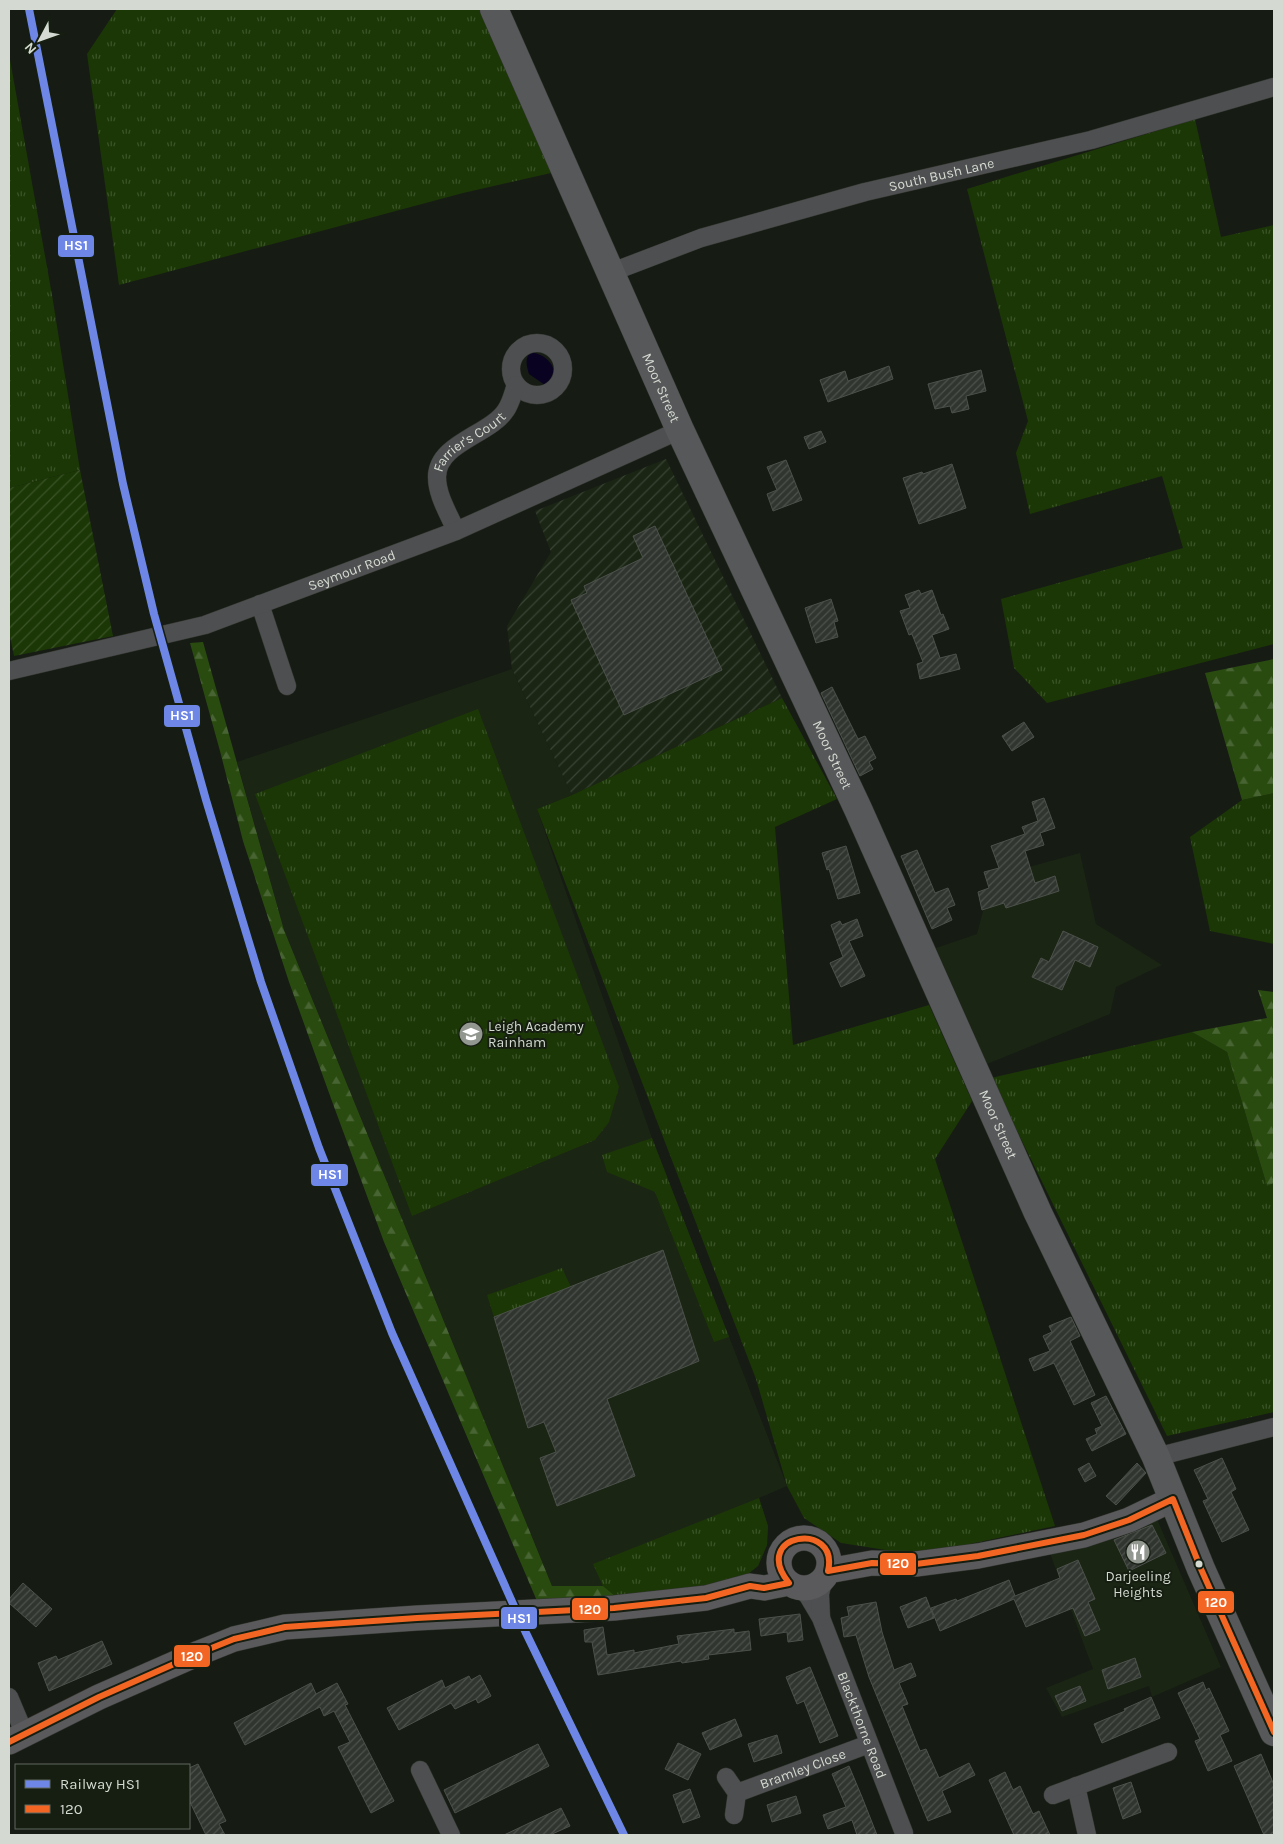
<svg xmlns="http://www.w3.org/2000/svg" width="1283" height="1844" viewBox="0 0 1283 1844" font-family="Karla,sans-serif">
  <defs>
    <pattern id="industrial-furrows" width="10" height="10" patternUnits="userSpaceOnUse" patternTransform="scale(1.25)"><rect width="10" height="10" fill="#1a2514"/><path d="M-1 1l2-2M0 10L10 0M9 11l2-2" fill="none" stroke="#3a4435"/></pattern>
    <pattern id="grass-tufts" width="24" height="20" patternUnits="userSpaceOnUse" patternTransform="scale(1.25)"><rect width="24" height="20" fill="#1b3705"/><path d="M3 7l-1-3M5 7V3M7 7l1-3M15 17l-1-3M17 17v-4M19 17l1-3" fill="none" stroke="#3b5328"/></pattern>
    <pattern id="forest-firs" width="22" height="20" patternUnits="userSpaceOnUse" patternTransform="scale(1.25)"><rect width="22" height="20" fill="#294b10"/><path d="M5 1l3.5 6h-7zM16 11l3.5 6h-7z" fill="#476432"/></pattern>
    <pattern id="garden-furrows" width="10" height="10" patternUnits="userSpaceOnUse" patternTransform="scale(1.25)"><rect width="10" height="10" fill="#1b3705"/><path d="M-1 1l2-2M0 10L10 0M9 11l2-2" fill="none" stroke="#3b5328"/></pattern>
    <pattern id="building-hatch" width="6" height="6" patternUnits="userSpaceOnUse" patternTransform="scale(1.25)"><rect width="6" height="6" fill="#31352f"/><path d="M-1 1l2-2M0 6l6-6M5 7l2-2" fill="none" stroke="#4e524c"/></pattern>
  </defs>
  <rect width="100%" height="100%" fill="#161b14"/>
  <!-- built -->
  <path fill="#1a2514" d="M512,669L572,795L537,809L652,1138L787,1486L759,1498L768,1526L767,1545L758,1566L621,1601L602,1586H552L284,930L237,762Z
    M1080,853L1096,924L1162,965L1116,987L1110,1014L987,1064L936,948L977,934L992,877Z
    M1157,1519L1221,1667L1152,1697L1149,1686L1062,1717L1046,1688L1093,1669L1048,1548Z"/>
  <!-- industrial -->
  <path fill="url(#industrial-furrows)" d="M666,459L782,698L572,795L512,669L507,626L551,552L535,511Z"/>
  <!-- grass -->
  <path fill="url(#grass-tufts)" d="M117,9H482L551,173L463,193L119,285L87,54Z
    M9,54L52,295L80,470L9,488Z
    M1195,119L1221,237L1274,225V644L1047,703L1014,668L1001,599L1183,548L1162,476L1030,514L1016,453L1028,421L967,189Z
    M782,698L837,799L775,827L793,1045L929,1005L972,1101L935,1159L1055,1526L918,1555L841,1543L804,1518L787,1486L756,1379L537,809L572,795Z
    M478,709L619,1087L609,1122L595,1140L412,1216L255,794Z
    M1274,793V944L1210,931L1190,837L1242,800Z
    M1192,1032L1227,1052L1267,1186L1274,1183V1412L1167,1436L991,1078Z
    M652,1138L729,1337L714,1342L655,1192L607,1172L602,1155Z
    M562,1268L571,1287L494,1317L487,1295Z
    M759,1498L768,1526L767,1545L758,1566L743,1578L691,1594L621,1601L603,1586L593,1564Z"/>
  <!-- forest -->
  <path fill="url(#forest-firs)" d="M203,642L284,930L552,1586H603L621,1601L540,1608L384,1242L333,1104L289,982L243,841L220,751L190,643Z
    M1274,659V793L1242,800L1205,673Z
    M1258,990L1274,992V1183L1267,1186L1227,1052L1192,1032L1267,1018Z"/>
  <!-- garden -->
  <path fill="url(#garden-furrows)" d="M80,470L113,636L14,656L9,632V488Z"/>
  <!-- water -->
  <path fill="#090221" d="M531,352C546,355 557,365 554,381L545,385L529,374C527,367 524,358 531,352Z"/>
  <!-- building -->
  <path fill="url(#building-hatch)" stroke="#4c514b" d="M889,366L893,379L828,402L820,380L845,371L848,381Z
    M981,370L986,391L966,396L969,409L952,413L950,406L935,409L928,384Z
    M821,431L826,442L809,449L804,437Z
    M786,460L802,500L773,511L767,494L777,490L767,467Z
    M952,464L966,508L919,524L903,478L922,472L923,474Z
    M655,526L722,670L624,715L571,600L587,593L584,586L643,558L633,536Z
    M919,590L921,594L932,590L941,615L943,614L949,629L932,635L940,658L956,654L960,669L920,679L917,664L923,662L912,634L909,635L900,611L910,608L905,595Z
    M831,599L838,621L834,622L838,637L816,643L805,608Z
    M832,687L858,739L865,736L876,758L869,762L873,769L860,776L821,693Z
    M1024,722L1034,737L1012,751L1002,736Z
    M1044,798L1055,828L1040,833L1044,845L1025,851L1035,883L1055,876L1059,891L1006,908L1004,903L982,910L978,892L989,888L984,872L999,868L991,846L1025,834L1022,827L1038,821L1032,802Z
    M846,846L860,893L838,899L829,869L827,870L822,853Z
    M917,850L935,893L948,888L955,905L947,908L952,920L932,929L901,856Z
    M857,919L863,936L849,941L865,976L841,987L830,963L843,957L831,925L840,921L842,925Z
    M1063,931L1098,947L1090,967L1075,960L1062,990L1032,977L1041,958L1049,962Z
    M663,1250L699,1361L607,1399L635,1476L557,1506L540,1458L556,1452L544,1422L528,1428L494,1317Z
    M1071,1317L1080,1336L1070,1341L1095,1395L1074,1405L1054,1363L1034,1371L1029,1359L1050,1351L1043,1336L1052,1332L1049,1326Z
    M1106,1396L1126,1434L1092,1451L1086,1439L1097,1434L1095,1429L1102,1426L1091,1403Z
    M1222,1458L1236,1489L1231,1492L1249,1530L1222,1542L1203,1501L1208,1499L1194,1470Z
    M1089,1463L1096,1476L1085,1482L1078,1469Z
    M1137,1463L1146,1473L1116,1505L1106,1496Z
    M1152,1525L1166,1553L1129,1571L1114,1540Z
    M1078,1560L1095,1599L1088,1602L1100,1630L1085,1636L1073,1608L1026,1627L1014,1599L940,1631L931,1608L956,1599L957,1601L1009,1580L1015,1596L1060,1578L1057,1569Z
    M23,1583L52,1609L36,1627L9,1603V1599Z
    M926,1597L934,1618L908,1628L900,1607Z
    M876,1602L882,1632L894,1670L911,1663L916,1676L899,1683L908,1704L902,1706L920,1751L926,1749L939,1778L969,1763L975,1775L942,1791L951,1812L928,1821L869,1677L856,1635L844,1637L841,1618L849,1616L847,1607Z
    M800,1614L803,1640L788,1642L787,1632L761,1636L759,1619Z
    M603,1627L607,1655L634,1650V1653L679,1644L677,1636L734,1629V1633L749,1631L751,1650L708,1655L709,1659L682,1663L681,1661L598,1675L592,1642H585L584,1630Z
    M102,1641L112,1664L49,1691L38,1663L56,1656L58,1660Z
    M1135,1658L1141,1677L1108,1689L1102,1670Z
    M810,1667L838,1736L820,1743L804,1701L797,1704L786,1677Z
    M480,1675L491,1696L478,1703L476,1699L455,1709L451,1703L399,1730L387,1708L442,1680L445,1688L469,1676L471,1680Z
    M1203,1682L1206,1690L1209,1688L1229,1731L1220,1735L1232,1761L1208,1771L1195,1741L1200,1739L1178,1693Z
    M311,1683L316,1694L337,1683L348,1704L345,1705L394,1801L371,1813L338,1747L350,1742L334,1711L324,1716L320,1707L245,1745L234,1723Z
    M1080,1686L1086,1701L1062,1711L1055,1696Z
    M1151,1697L1160,1718L1102,1743L1094,1724L1125,1711L1124,1709Z
    M735,1719L742,1736L710,1750L702,1733Z
    M777,1735L782,1753L754,1762L748,1744Z
    M678,1743L701,1754L688,1780L665,1769Z
    M538,1744L549,1766L455,1813L444,1790Z
    M1261,1754L1274,1785V1835H1264L1234,1766Z
    M198,1764L226,1821L219,1824L225,1835H206L189,1800V1768Z
    M849,1766L862,1797L877,1835H857L852,1820L828,1829L823,1815L846,1807L832,1774Z
    M1005,1772L1013,1790L1020,1786L1033,1814L1039,1811L1050,1835H1014L989,1780Z
    M1131,1782L1141,1812L1123,1819L1113,1788Z
    M690,1789L700,1817L683,1823L673,1795Z
    M796,1796L801,1813L772,1822L767,1805Z
    M561,1808L570,1826L550,1835H504Z"/>
  <g fill="none" stroke-linecap="round" stroke-linejoin="round">
    <defs>
      <g id="street">
        <path id="s1" d="M612,272L701,238L865,192L1091,140L1274,87"/>
        <circle cx="537" cy="369" r="26"/>
        <path id="s2" d="M456,531C449,514 437,496 437,477C437,443 490,435 506,410C511,403 513,393 516,385"/>
        <path d="M260,604L287,686"/>
        <path id="s3" d="M9,671L205,625L456,531L680,430"/>
        <path d="M1156,1457L1274,1427"/>
        <path id="s4" d="M801,1589L808,1596L821,1618L904,1833"/>
        <path d="M821,1617L820,1594L824,1577"/>
        <path d="M9,1697L25,1735"/>
        <path d="M420,1770L451,1835"/>
        <path d="M726,1777L737,1793L734,1815"/>
        <path d="M1076,1786L1087,1835"/>
        <path id="s5" d="M737,1793L869,1744"/>
        <path d="M1053,1795L1168,1752"/>
      </g>
      <path id="secondary" d="M779 1563a25 25 0 1 1 50 0a25 25 0 1 1-50 0Z
        M828,1571L872,1563L916,1564L978,1556L1084,1535L1129,1520L1173,1499
        M9,1742L99,1697L199,1653L234,1639L285,1627L417,1618L614,1608L706,1598L750,1586L764,1588L789,1583"/>
      <g id="primary">
        <path id="s6" d="M494,9L680,430L858,809L1038,1213L1156,1457L1201,1569L1274,1732"/>
      </g>
    </defs>
    <!-- street casing -->
    <use href="#street" stroke="#31352f" stroke-width="19"/>
    <!-- secondary casing -->
    <use href="#secondary" stroke="#31352f" stroke-width="26"/>
    <!-- primary casing -->
    <use href="#primary" stroke="#31352f" stroke-width="29"/>
    <!-- street -->
    <use href="#street" stroke="#4e4f50" stroke-width="18"/>
    <!-- secondary -->
    <use href="#secondary" stroke="#5a5a5c" stroke-width="25"/>
    <!-- primary -->
    <use href="#primary" stroke="#57585a" stroke-width="28"/>
    <defs>
      <path id="bus-1" d="M789,1583C749,1533 840,1520 828,1571L872,1563L916,1564L978,1556L1084,1535L1129,1520L1173,1499L1201,1569L1274,1732
        M9,1742L99,1697L199,1653L234,1639L285,1627L417,1618L614,1608L706,1598L750,1586L764,1588L789,1583"/>
    </defs>
    <!-- bus-1 casing -->
    <use href="#bus-1" stroke="#151e11" stroke-width="10"/>
    <!-- bus-1 -->
    <use href="#bus-1" stroke="#f26522" stroke-width="6"/>
    <defs>
      <path id="rail-1" d="M29,9L123,484L154,614L206,800L261,982L319,1148L392,1333L526,1633L624,1835"/>
    </defs>
    <!-- rail-1 casing -->
    <use href="#rail-1" stroke="#151e11" stroke-width="11"/>
    <!-- rail-1 -->
    <use href="#rail-1" stroke="#6e86e6" stroke-width="8"/>
  </g>
  <!-- icons -->
  <defs>
    <symbol id="school-disc" viewBox="-11 -11 22 22"><circle r="9.5" fill="#92978f" stroke="#151e11"/><path d="M0-5L7-2L0 1L-7-2ZM-4 1L0 2.5L4 1V4Q0 6-4 4Z" fill="#fff"/></symbol>
    <symbol id="restaurant-disc" viewBox="-11 -11 22 22"><circle r="9.5" fill="#92978f" stroke="#151e11"/><path d="M-5-6h1v4h1v-4h1v4h1v-4h1v5L-1.5 .5V6h-2V.5L-5-1ZM5-6V6H3V1.5H1.5Q1.5-4 5-6Z" fill="#fff"/></symbol>
  </defs>
  <g fill-rule="evenodd">
    <use href="#school-disc" x="457" y="1020" width="28" height="28"/>
    <use href="#restaurant-disc" x="1124" y="1538" width="28" height="28"/>
  </g>
  <!-- markers -->
  <circle fill="#d4dad1" stroke="#151e11" stroke-width="2" cx="1199" cy="1564" r="4.5"/>
  <g text-anchor="middle" dominant-baseline="central" stroke-width="4" stroke-linejoin="round" paint-order="stroke">
    <!-- street labels -->
    <g font-size="14" fill="#d4dad1" stroke="#151e11">
      <text stroke="none"><textPath href="#s1" startOffset="344">South Bush Lane</textPath></text>
      <text stroke="none"><textPath href="#s6" startOffset="414">Moor Street</textPath></text>
      <text stroke="none"><textPath href="#s2" startOffset="108">Farrier's Court</textPath></text>
      <text stroke="none"><textPath href="#s3" startOffset="358">Seymour Road</textPath></text>
      <text stroke="none"><textPath href="#s6" startOffset="819">Moor Street</textPath></text>
      <text stroke="none"><textPath href="#s6" startOffset="1224">Moor Street</textPath></text>
      <text stroke="none"><textPath href="#s4" startOffset="150">Blackthorne Road</textPath></text>
      <text stroke="none"><textPath href="#s5" startOffset="70">Bramley Close</textPath></text>
    </g>
    <!-- poi labels -->
    <g font-size="14" fill="#d4dad1" stroke="#151e11" text-anchor="start">
      <text x="488" y="1026">Leigh Academy<tspan x="488" dy="16">Rainham</tspan></text>
      <text x="1138" y="1576" text-anchor="middle">Darjeeling<tspan x="1138" dy="16">Heights</tspan></text>
    </g>
  </g>
  <g stroke="#151e11" stroke-width="2">
    <rect x="57" y="234" width="38" height="24" rx="5" fill="#6e86e6"/>
    <rect x="163" y="704" width="38" height="24" rx="5" fill="#6e86e6"/>
    <rect x="310" y="1163" width="39" height="24" rx="5" fill="#6e86e6"/>
    <rect x="879" y="1552" width="38" height="24" rx="5" fill="#f26522"/>
    <rect x="1197" y="1590" width="38" height="24" rx="5" fill="#f26522"/>
    <rect x="571" y="1597" width="38" height="24" rx="5" fill="#f26522"/>
    <rect x="500" y="1606" width="38" height="24" rx="5" fill="#6e86e6"/>
    <rect x="173" y="1644" width="38" height="24" rx="5" fill="#f26522"/>
  </g>
  <g font-size="14" text-anchor="middle" font-weight="bold" fill="#fff">
    <text x="76" y="250">HS1</text>
    <text x="182" y="720">HS1</text>
    <text x="330" y="1179">HS1</text>
    <text x="898" y="1568">120</text>
    <text x="1216" y="1607">120</text>
    <text x="590" y="1614">120</text>
    <text x="519" y="1623">HS1</text>
    <text x="192" y="1661">120</text>
  </g>
  <!-- border -->
  <rect width="1283" height="1844" fill="none" stroke="#d4dad1" stroke-width="20"/>
  <!-- legend -->
  <rect x="15" y="1764" width="175" height="65" fill="#151e11" stroke="#61695e"/>
  <rect x="25" y="1780" width="25" height="8" fill="#6e86e6" stroke="#61695e"/>
  <text x="60" y="1789" font-size="15" fill="#d4dad1">Railway HS1</text>
  <rect x="25" y="1805" width="25" height="8" fill="#f26522" stroke="#61695e"/>
  <text x="60" y="1814" font-size="15" fill="#d4dad1">120</text>
  <!-- north arrow -->
  <g transform="translate(40 40) rotate(229)" stroke="#151e11" stroke-width="4" paint-order="stroke">
  <path d="M0-4L9 19L0 12L-9 19Z" fill="#d4dad1"/>
  <text y="-8" font-size="14" font-weight="bold" text-anchor="middle" fill="#d4dad1">N</text>
  </g>
</svg>
